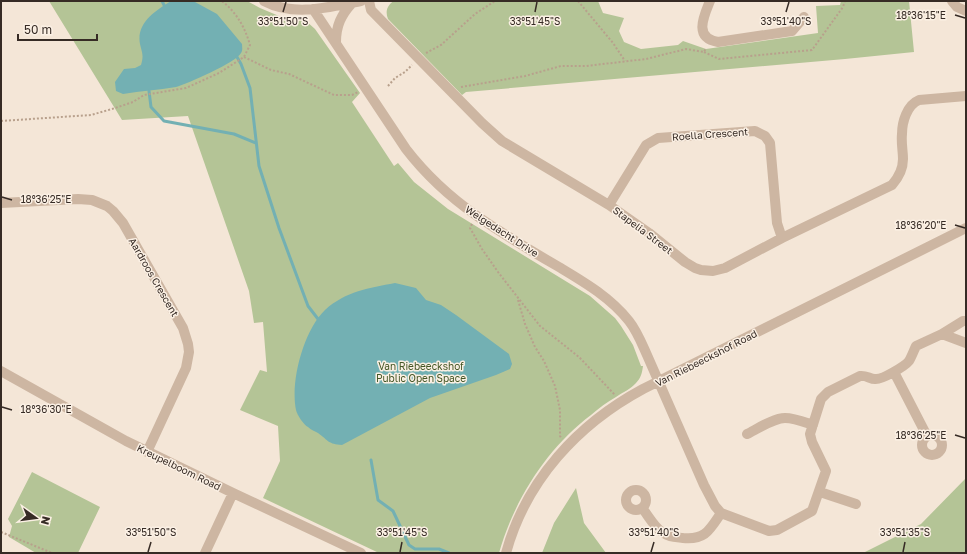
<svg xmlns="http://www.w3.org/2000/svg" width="967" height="554" viewBox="0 0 967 554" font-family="'Golos Text',sans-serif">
  <rect width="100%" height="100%" fill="#f4e6d7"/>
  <!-- green -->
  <path fill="#b4c496" d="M49,1H247L260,8L279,16L306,21L315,29L360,93L352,102L394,166L398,163L414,182L448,209L590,296L615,318L621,326L633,345L641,366H643C642,373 641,378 636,383C631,389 623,392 616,397C607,402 599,408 591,415C547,448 514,500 499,553H379L263,498L280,461L278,426L240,410L260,370L267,372L263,322L254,323L249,291L188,116L122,120Z
    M394,1H598L603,13L624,18L619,31L624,42L641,49L678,45L683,41L706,49L818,33L816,6L840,5L841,1H909L914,52L845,59L466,92L462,95L388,19C385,12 387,5 394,1Z
    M32,472L100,507L78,553H36L9,537L12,526L8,519Z
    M966,478V553H863L921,524Z
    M576,488L584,523L606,553H542L554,523Z"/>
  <!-- water -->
  <path fill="#73b0b3" d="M171,1L195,2L217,14L242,44C242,47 243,50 241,53C237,62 187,84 176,87C158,90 141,91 123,94L116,91L115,82L124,69L135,68L141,65C144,55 142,53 140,44C136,23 155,11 171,1Z
    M395,283L416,288L426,300L441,305L456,315L509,354L512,364L510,369L496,375L430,398L342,445C328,444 329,441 318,433C315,431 311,430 308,427C304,425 297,415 296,410C290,381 304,330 325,310C346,291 369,288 395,283Z"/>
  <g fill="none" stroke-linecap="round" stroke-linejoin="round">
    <!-- stream -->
    <path stroke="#73b0b3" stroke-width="3" d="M162,1L164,5
      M237,57L241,64L250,88L259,166L279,228L308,306L318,319
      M149,91L151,107L164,121L234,134L256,143
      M371,460L378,500L393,511L409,545L415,549H439L449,553"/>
    <!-- path -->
    <path stroke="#b8a08c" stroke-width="2" stroke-dasharray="2 2" stroke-linecap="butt" d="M578,1L613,43L625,61
      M704,52L719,59L812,50L843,7L845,1
      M426,53L441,45L475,14L495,1
      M244,57L271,70L289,74L334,95H352L358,92
      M388,86L395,78L405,72L412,65
      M461,87L525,76L561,66H586L646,59L686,49L704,52L706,48
      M1,121L91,115L112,109L133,102L144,95L186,88L219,73L244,57L250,45C245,27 236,12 222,1
      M472,224L470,228L482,249L498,272L540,326L579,357L615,395
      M518,300L525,324L535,347L544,361L555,386L560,410V436L562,439
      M1,532L52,553"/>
    <!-- minor -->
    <path stroke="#cdb6a2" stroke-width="10" d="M264,1C294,17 329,7 361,1
      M369,1L371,10L482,123L502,141L609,205L649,233L685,262L695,268L701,270L713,271L725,268L782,238L892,185C899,177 903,169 903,159C903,151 901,143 902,134C902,122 907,105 919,100L966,96
      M710,1C704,16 693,38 718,42L792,31L804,17
      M952,1L957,7L966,11
      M313,9L406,149C426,175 450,197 477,216C503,234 531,251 559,267C584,282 610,297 629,321C637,331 642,344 647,355L704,485L715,506L721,513L769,531L777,530L812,511L826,471L812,442L810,434L821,399L828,392L860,376C866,375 870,379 875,379C882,380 905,366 909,361C912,356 914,350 916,346L942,334L963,321H966
      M336,42C336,26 341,15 352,3
      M1,203L78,199L92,200L107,206L113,211L123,223L183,328L188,344L189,352L186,368L147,452
      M609,205L646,145L658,138L755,131L765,136L770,143L777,223L782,238
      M942,334L966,343
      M1,371L126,441L233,493L361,553
      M894,372L927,436
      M747,434C757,429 774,418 785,418C794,418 804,422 813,425
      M922 445a10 10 0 1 1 20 0a10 10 0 1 1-20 0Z
      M626 500a10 10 0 1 1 20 0a10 10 0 1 1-20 0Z
      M820,492L856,504
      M642,508C648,515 654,527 662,532C668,537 675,537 683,538C705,540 709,531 721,513
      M205,553L233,493
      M506,553C526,480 578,424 643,389L966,228"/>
  </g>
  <!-- ticks -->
  <path fill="none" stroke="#362b25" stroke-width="1.5" d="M283,12L286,2M535,12L537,2M786,12L789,2M955,15L965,18M2,197L12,200M955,225L965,228M2,407L12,410M955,435L965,438M148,552L151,542M400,552L402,542M651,552L654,542M903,552L905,542"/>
  <g text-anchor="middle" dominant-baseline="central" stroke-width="3" stroke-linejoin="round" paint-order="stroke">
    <!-- street labels -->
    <g font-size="10" fill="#362b25" stroke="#fbf0e4">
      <text transform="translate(710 134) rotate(-4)">Roella Crescent</text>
      <text transform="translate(643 230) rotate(37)">Stapelia Street</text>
      <text transform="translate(502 231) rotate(33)">Welgedacht Drive</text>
      <text transform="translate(154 277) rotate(60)">Aardroos Crescent</text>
      <text transform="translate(706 358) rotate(-27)">Van Riebeeckshof Road</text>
      <text transform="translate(179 467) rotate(26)">Kreupelboom Road</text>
    </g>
    <!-- park labels -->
    <g font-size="10" fill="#455726" stroke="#fbf0e4">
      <text x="421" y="366">Van Riebeeckshof<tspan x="421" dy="12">Public Open Space</tspan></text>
    </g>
  </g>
  <g font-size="10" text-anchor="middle" fill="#362b25" stroke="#fbf0e4" stroke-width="3" stroke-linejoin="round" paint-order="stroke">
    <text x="921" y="19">18°36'15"E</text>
    <text x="283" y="25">33°51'50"S</text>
    <text x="535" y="25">33°51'45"S</text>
    <text x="786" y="25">33°51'40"S</text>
    <text x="46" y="203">18°36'25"E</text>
    <text x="921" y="229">18°36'20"E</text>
    <text x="46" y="413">18°36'30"E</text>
    <text x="921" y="439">18°36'25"E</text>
    <text x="151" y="536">33°51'50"S</text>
    <text x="402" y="536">33°51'45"S</text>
    <text x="654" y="536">33°51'40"S</text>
    <text x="905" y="536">33°51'35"S</text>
  </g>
  <!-- border -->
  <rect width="967" height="554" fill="none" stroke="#362b25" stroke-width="4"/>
  <!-- north arrow -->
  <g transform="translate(36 518) rotate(104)" stroke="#fbf0e4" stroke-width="3" paint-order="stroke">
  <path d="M0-3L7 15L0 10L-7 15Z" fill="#362b25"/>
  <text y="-6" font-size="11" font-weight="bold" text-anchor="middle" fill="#362b25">N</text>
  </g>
  <!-- scale -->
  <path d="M18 34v6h79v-6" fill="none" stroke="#362b25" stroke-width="2"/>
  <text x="24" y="34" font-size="12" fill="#362b25" stroke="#fbf0e4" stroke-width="3" paint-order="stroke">50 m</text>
</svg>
